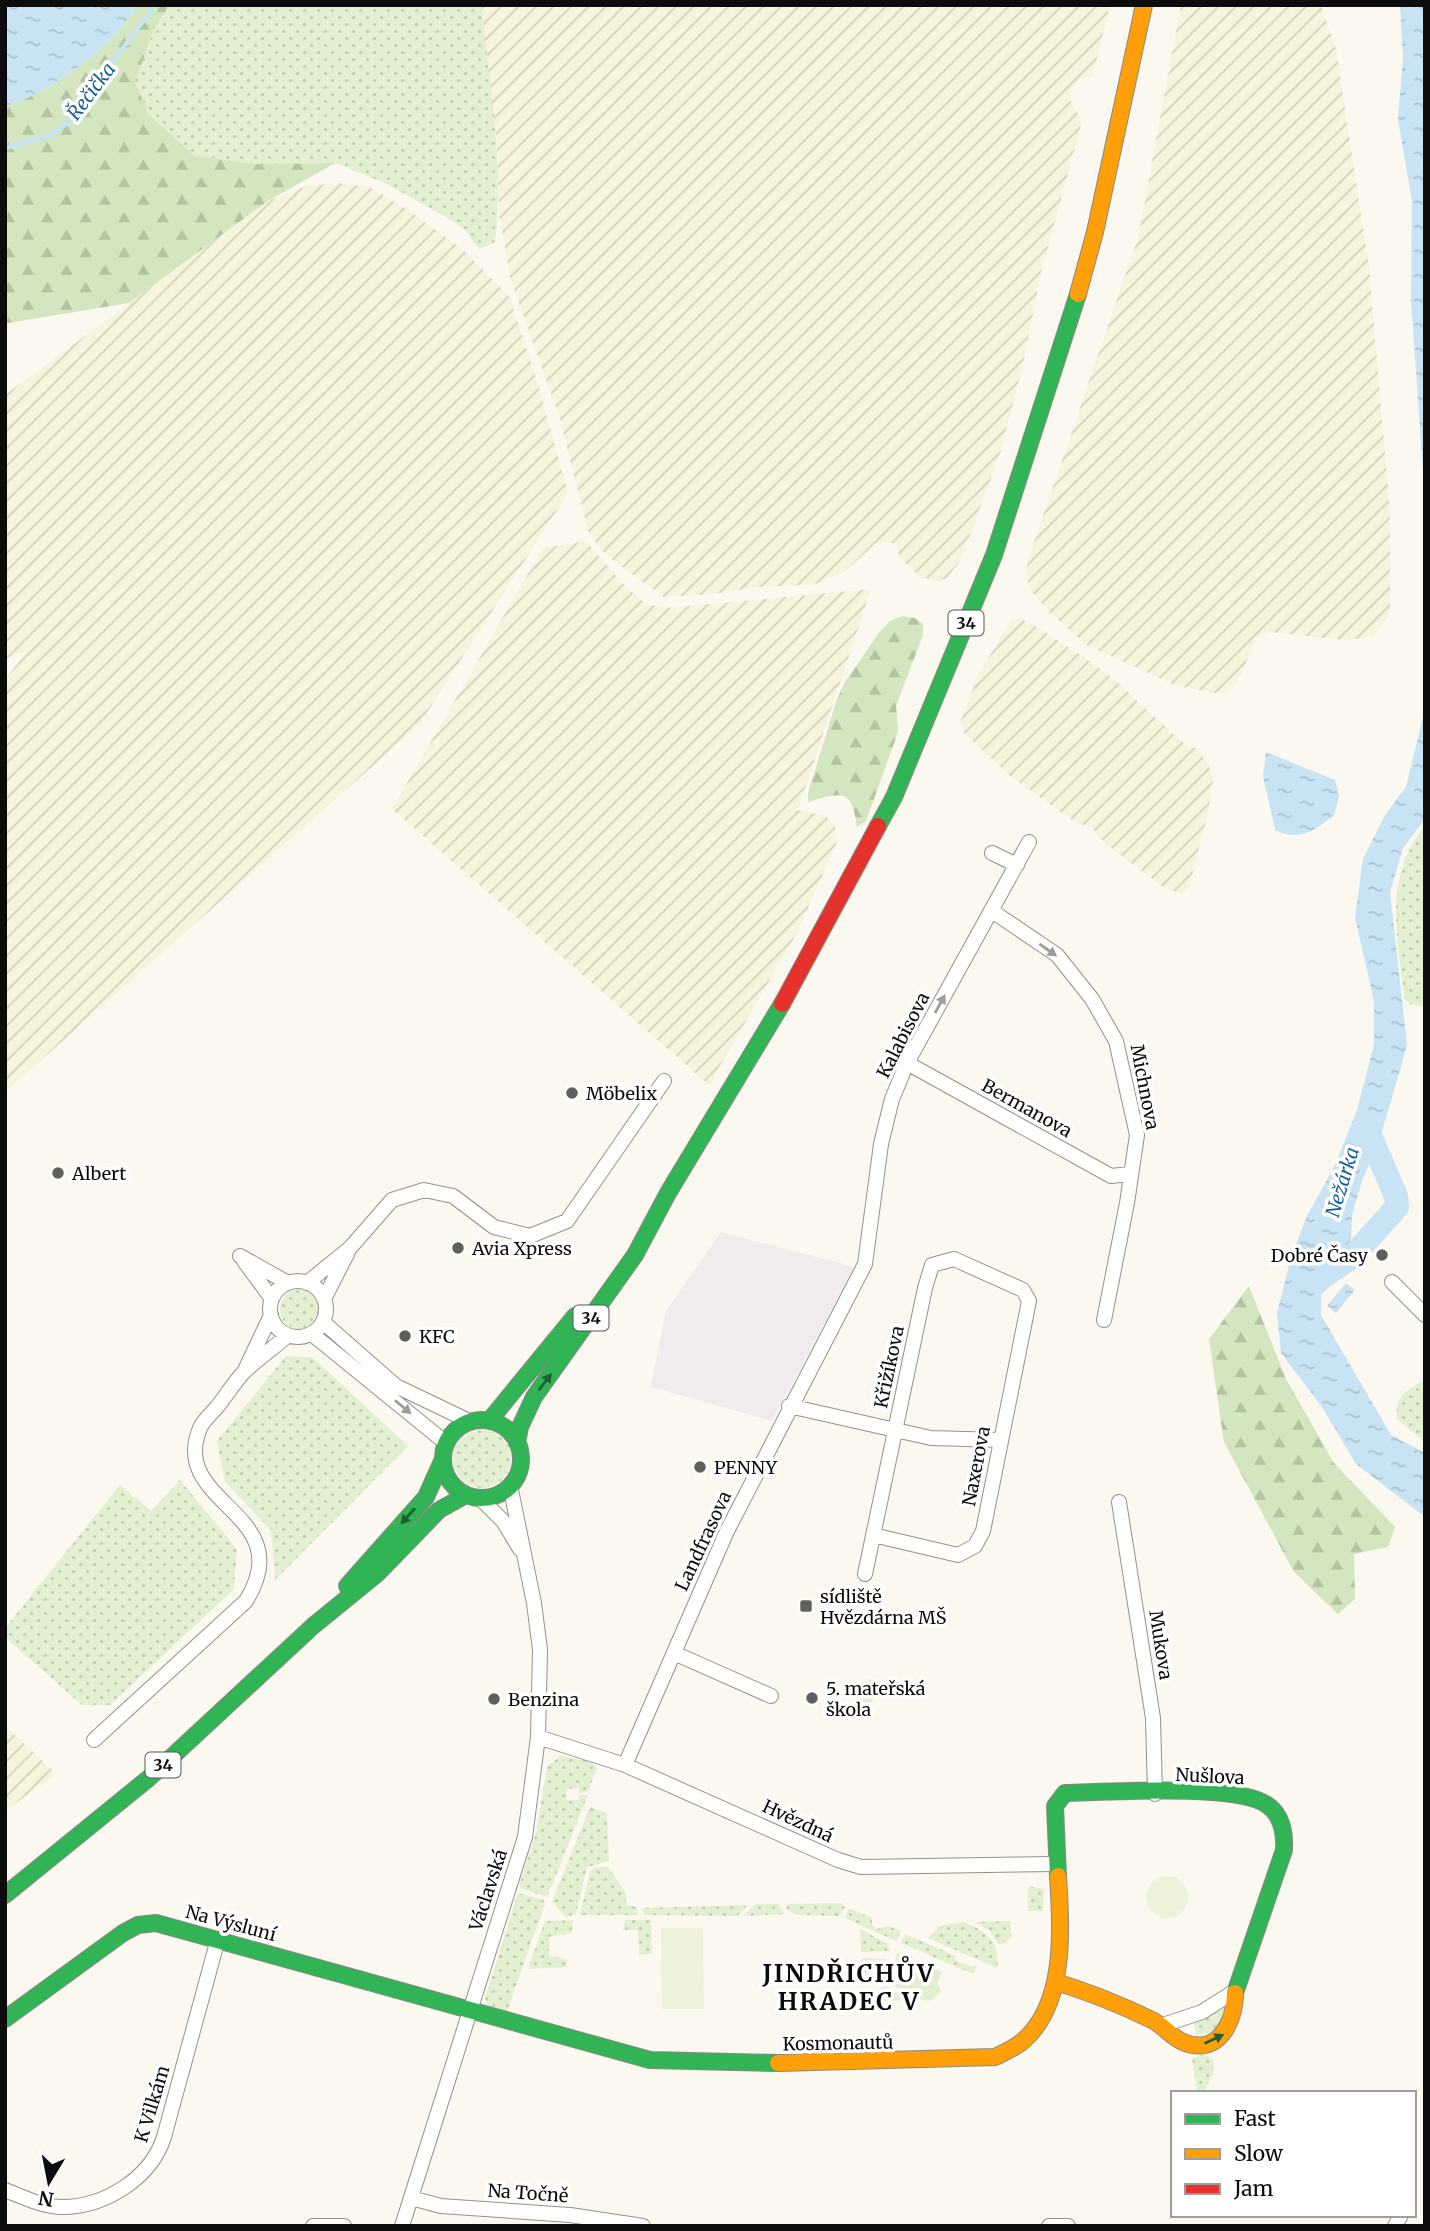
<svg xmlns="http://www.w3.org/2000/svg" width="1430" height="2231" viewBox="0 0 1430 2231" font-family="Merriweather,serif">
  <defs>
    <pattern id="farmland-furrows" width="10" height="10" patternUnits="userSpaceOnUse" patternTransform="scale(1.75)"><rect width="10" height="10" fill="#f7f4dd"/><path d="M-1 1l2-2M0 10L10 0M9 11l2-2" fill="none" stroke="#d3d0bc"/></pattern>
    <pattern id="grass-dots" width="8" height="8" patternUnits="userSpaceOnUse" patternTransform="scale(1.75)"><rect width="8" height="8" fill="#e3efd1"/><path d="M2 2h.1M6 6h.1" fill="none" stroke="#c2ccb2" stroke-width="1.8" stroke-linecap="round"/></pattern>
    <pattern id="forest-firs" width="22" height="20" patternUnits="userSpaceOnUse" patternTransform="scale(1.75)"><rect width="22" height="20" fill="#d3e6bf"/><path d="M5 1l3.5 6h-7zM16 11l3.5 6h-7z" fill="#b4c4a3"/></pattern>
    <pattern id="water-ripples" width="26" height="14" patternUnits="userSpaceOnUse" patternTransform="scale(1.75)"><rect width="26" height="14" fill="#c8e3f3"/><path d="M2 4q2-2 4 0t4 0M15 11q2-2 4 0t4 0" fill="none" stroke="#abc2cf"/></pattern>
  </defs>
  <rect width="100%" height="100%" fill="#fbf8f0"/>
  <!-- industrial -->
  <path fill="#f2ebed" d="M721,1232L855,1267L772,1421L651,1387L666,1311Z"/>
  <!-- farmland -->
  <path fill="url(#farmland-furrows)" d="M481,5H1110L1093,74L1091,78H1081L1070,91L1071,102L1082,121L1041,273L1024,360L1001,451L961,560L947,578L939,581L920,577L900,558L896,543H876L844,572L812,585L755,587L714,594L664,597L606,555L588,531L560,419L511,281L499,214L497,142Z
    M1181,5H1321L1336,49L1369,268L1390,512V608L1388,618L1373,637L1344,640L1269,632L1258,636L1236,685L1227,692L1213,693L1175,685L1088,646L1050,613L1030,590L1027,578V563L1138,238Z
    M337,183L369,187L404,207L462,249L509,296L536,377L568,493L419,725L5,1092V680L27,651L5,659V395L268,201L307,186Z
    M586,541L626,587L646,604L667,608L871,589L798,810L826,816L835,827L837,842L797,933L709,1085L392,809L543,548Z
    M1018,619L1027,621L1087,659L1126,689L1143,707L1185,744L1195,748L1208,763L1213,779L1208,814L1189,887L1182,894L1163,887L1106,844L1092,828L1075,822L1009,775L964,733L961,720L978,675L1011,621Z
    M5,1726L57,1774L5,1811Z"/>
  <!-- grass -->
  <path fill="url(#grass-dots)" d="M169,5H481C490,83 504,164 495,242L479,249L464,229L446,217L385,183L335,163L258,164L195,156L149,115L135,82L153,32Z
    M1425,826V1007L1410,1004L1405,999C1397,941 1383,875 1425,826Z
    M280 1309a20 20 0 1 1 40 0a20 20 0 1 1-40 0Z
    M286,1356L312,1357L408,1446L275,1580L271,1530L225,1482L217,1441Z
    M1425,1380V1442L1397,1419C1395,1396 1406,1390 1425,1380Z
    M453 1459a29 29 0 1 1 58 0a29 29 0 1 1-58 0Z
    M180,1480L237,1549L234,1589L110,1705H82L5,1637V1628L120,1485L151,1511Z
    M561,1756L590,1761L597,1768L588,1791L579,1793V1788L566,1789L567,1800H579V1795H588L547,1897L520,1888V1883L537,1829L547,1766Z
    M590,1807L607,1813L609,1861L587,1867L576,1914L566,1917L552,1902Z
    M596,1867H608L626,1894V1905L637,1907V1915H580L590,1871Z
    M1028,1886L1044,1889L1043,1911H1028Z
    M518,1893L544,1900L545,1904L506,2014L487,2005L485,1998Z
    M841,1903L845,1907L839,1916L798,1915L786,1909L788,1904Z
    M756,1904H778L785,1914L743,1916Z
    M748,1905L737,1916L645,1915L642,1908Z
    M849,1908L872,1918V1925L877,1929L888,1926L901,1931L896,1941L845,1918Z
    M573,1920L572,1933L549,1937V1956L567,1959V1967L528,1969L545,1921Z
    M625,1920H651L652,1954L639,1955L638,1930H623Z
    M1010,1921L1011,1939L999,1945L989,1930L975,1922Z
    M962,1922C984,1928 1002,1944 997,1968L928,1938L940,1926Z
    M860,1929L888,1944L890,1951L861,1952Z
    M905,1934L956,1956L955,1960L972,1967L977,1965L973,1974L901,1943Z
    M862,1958L886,1959L875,1985L861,1983Z
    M885,1986L912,2000L877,2001L880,1989Z
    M1225,2008L1220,2029L1196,2036L1194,2022Z
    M1205,2054L1214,2060L1213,2073L1204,2093L1197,2091L1192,2058Z"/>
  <!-- forest -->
  <path fill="url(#forest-firs)" d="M137,5H169L153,32L135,82L149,115L195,156L258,164L335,163L268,201L129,303L8,323L5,321V107C50,92 114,47 137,5Z
    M902,616L915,618L923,624V635L896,706L898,732L866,821L857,827C852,788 842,792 808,802V793L837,699L845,682L879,633L890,621Z
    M1249,1286L1287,1381L1334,1463L1395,1527L1388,1547L1354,1554L1355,1599L1338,1614L1294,1572L1224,1442L1209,1339Z"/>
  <!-- park -->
  <path fill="#e3efd1" d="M869,1679L877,1682C876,1697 871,1705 860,1714L849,1707Z
    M898,1953L942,1972L937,1983L941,1991L932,2000L925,2001L890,1984L887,1979Z"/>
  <!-- pitch -->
  <path fill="#edf3da" d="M1146 1897a21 21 0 1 1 42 0a21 21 0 1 1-42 0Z
    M661,1928H703L704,2009H662Z"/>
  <!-- water -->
  <path fill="url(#water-ripples)" d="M5,5H137C114,47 50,92 5,107Z
    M1400,5H1425V501L1411,299L1412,201L1398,119L1403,57Z
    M1425,709V819L1403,848L1390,892L1407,1045L1381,1135L1362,1181L1352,1215L1350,1270L1321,1294V1315L1391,1435L1425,1453V1517L1356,1464L1322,1407L1281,1353L1277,1313L1291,1257L1306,1218L1335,1165L1357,1110L1374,1045V1001L1355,918L1363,859L1385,815L1406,787Z
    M1266,752L1335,780L1339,796L1334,815C1314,831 1299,842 1275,830L1263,776Z
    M1346,1283L1355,1290L1336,1313L1327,1306Z"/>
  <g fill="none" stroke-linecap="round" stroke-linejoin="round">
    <!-- stream -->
    <path stroke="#c8e3f3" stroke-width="4.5" d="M5,148L51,135L66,124L155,5"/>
    <!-- river -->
    <path stroke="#c8e3f3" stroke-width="24" d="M1325,1275L1352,1257L1397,1207L1396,1196L1365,1124"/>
    <defs>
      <path id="street" d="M992,853L1017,865
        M992,911L1057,955L1092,999L1116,1041L1137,1135L1127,1203L1104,1320
        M907,1063L1111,1176L1130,1174
        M240,1256L288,1283
        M244,1261L272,1299
        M270 1309a28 28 0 1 1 56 0a28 28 0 1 1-56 0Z
        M1392,1282L1425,1315
        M307,1283L350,1248L392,1200L424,1190L453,1196L494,1227L530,1236L567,1221L664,1081
        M324,1299L348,1252
        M323,1322L396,1386L471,1422
        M312,1334L446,1443
        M246,1368L271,1315
        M789,1406L931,1438L1000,1440
        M480,1498L503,1521L520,1549
        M1119,1502L1153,1718L1155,1794
        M865,1574L925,1288L932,1265L954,1259L1023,1290L1029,1301L983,1531L975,1546L958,1555L873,1535
        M674,1653L771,1696
        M538,1737L625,1765L838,1860L861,1867L1056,1864
        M94,1740L246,1601C301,1512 168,1505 200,1428C203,1421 211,1414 217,1407C226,1396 233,1384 243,1373C257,1359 274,1348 288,1335
        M625,1765L727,1531L865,1264L881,1144L892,1099L907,1063L1029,842
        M1163,2025L1202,2012L1235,1991
        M5,2190C23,2197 43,2207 62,2207C105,2207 151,2178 164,2137L218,1939
        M411,2198L441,2206L570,2215L643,2226
        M313,2226H344
        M402,2226L525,1837L538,1737L540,1650L534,1603L510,1485
        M1049,2226H1068
        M1395,2226L1401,2215"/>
      <path id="fast" d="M878,826L894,797L994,555L1078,294
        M443 1459a39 39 0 1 1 78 0a39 39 0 1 1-78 0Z
        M489,1421L575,1316
        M517,1443L520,1427L534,1397L635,1255L668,1193L782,1004
        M347,1586L426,1497L443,1459
        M1058,1876L1055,1806L1065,1793C1109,1792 1230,1784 1264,1803C1282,1813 1285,1832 1284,1850L1235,1993
        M5,1895L149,1778L313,1626L378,1573L439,1510L466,1495
        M5,2019L123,1933L138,1925L156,1923L650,2060L778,2063"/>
      <path id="slow" d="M1078,294L1095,232L1144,5
        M1056,1982C1089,1992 1121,2005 1152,2020C1164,2026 1171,2037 1183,2042C1218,2057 1235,2022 1235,1993
        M778,2063L995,2057C1005,2052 1015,2048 1023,2041C1067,2003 1061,1927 1058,1876"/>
      <path id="jam" d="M782,1004L878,826"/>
    </defs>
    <!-- street casing -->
    <use href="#street" stroke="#94928f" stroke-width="16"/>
    <!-- fast casing -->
    <use href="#fast" stroke="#8a8985" stroke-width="18"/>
    <!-- slow casing -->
    <use href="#slow" stroke="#8a8985" stroke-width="18"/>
    <!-- jam casing -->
    <use href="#jam" stroke="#8a8985" stroke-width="18"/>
    <!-- street -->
    <use href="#street" stroke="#fefefd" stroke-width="14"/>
    <!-- fast -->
    <use href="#fast" stroke="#30b455" stroke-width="16"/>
    <!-- slow -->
    <use href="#slow" stroke="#ff9f0a" stroke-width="16"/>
    <!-- jam -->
    <use href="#jam" stroke="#e5322d" stroke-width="16"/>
  </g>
  <!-- one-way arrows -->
  <defs><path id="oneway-solid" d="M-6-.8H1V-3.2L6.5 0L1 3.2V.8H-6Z" transform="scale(1.75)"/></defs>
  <g fill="#9d9d9d">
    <use href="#oneway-solid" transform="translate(1048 950) rotate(35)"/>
    <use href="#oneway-solid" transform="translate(940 1004) rotate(-61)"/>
    <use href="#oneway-solid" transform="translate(403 1407) rotate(40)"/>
  </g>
  <g fill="#1e6030">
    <use href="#oneway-solid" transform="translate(545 1382) rotate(-53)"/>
    <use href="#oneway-solid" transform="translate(408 1516) rotate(132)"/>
    <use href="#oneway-solid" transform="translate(1214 2039) rotate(-25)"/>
  </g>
  <!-- markers -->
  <g fill="#605f5c" stroke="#fff" stroke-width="2.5">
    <circle cx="572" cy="1093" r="7"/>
    <circle cx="58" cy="1173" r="7"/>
    <circle cx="458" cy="1248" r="7"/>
    <circle cx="1382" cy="1255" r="7"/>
    <circle cx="405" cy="1336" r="7"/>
    <circle cx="700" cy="1467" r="7"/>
    <rect x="799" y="1599" width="14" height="14" rx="3.5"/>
    <circle cx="812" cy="1698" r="7"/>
    <circle cx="494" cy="1699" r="7"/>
  </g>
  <g text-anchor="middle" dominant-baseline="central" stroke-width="7" stroke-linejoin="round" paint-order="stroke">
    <!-- shield labels -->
    <g fill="#fff" stroke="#555" stroke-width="2">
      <rect x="948.5" y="610.5" width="35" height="25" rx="5"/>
      <rect x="573.5" y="1305.5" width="35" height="25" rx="5"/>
      <rect x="145.5" y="1752.5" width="35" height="25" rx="5"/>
    </g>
    <g font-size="16" font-weight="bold" fill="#0c0c0c">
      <text x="966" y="623">34</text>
      <text x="591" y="1318">34</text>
      <text x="163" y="1765">34</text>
    </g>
    <!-- street labels -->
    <g font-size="18" fill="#0c0c0c" stroke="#fff">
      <text transform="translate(903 1035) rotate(-63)">Kalabisova</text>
      <text transform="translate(1145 1087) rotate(79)">Michnova</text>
      <text transform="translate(1027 1108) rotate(29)">Bermanova</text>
      <text transform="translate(889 1367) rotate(-78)">Křižíkova</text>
      <text transform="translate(976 1466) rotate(-79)">Naxerova</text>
      <text transform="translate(703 1541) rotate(-65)">Landfrasova</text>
      <text transform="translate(1161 1645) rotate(81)">Mukova</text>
      <text transform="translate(1210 1776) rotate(3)">Nušlova</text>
      <text transform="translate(798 1821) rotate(25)">Hvězdná</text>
      <text transform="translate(488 1890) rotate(-72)">Václavská</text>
      <text transform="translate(231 1923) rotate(15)">Na Výsluní</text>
      <text transform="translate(838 2043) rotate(-1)">Kosmonautů</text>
      <text transform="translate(152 2104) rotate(-73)">K Vilkám</text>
      <text transform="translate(528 2193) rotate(4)">Na Točně</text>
    </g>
    <!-- poi labels -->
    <g font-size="18" fill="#0c0c0c" stroke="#fff" text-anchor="start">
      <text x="586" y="1093">Möbelix</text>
      <text x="72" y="1173">Albert</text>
      <text x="472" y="1248">Avia Xpress</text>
      <text x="1368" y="1255" text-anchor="end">Dobré Časy</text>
      <text x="419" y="1336">KFC</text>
      <text x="714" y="1467">PENNY</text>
      <text x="820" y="1596">sídliště<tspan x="820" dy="21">Hvězdárna MŠ</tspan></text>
      <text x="826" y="1688">5. mateřská<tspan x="826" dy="21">škola</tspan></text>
      <text x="508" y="1699">Benzina</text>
    </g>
    <!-- water labels -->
    <g font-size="19" font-style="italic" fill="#195f9b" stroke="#fff">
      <text transform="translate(91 91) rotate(-53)">Řečička</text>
      <text transform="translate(1342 1182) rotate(-73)">Nežárka</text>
    </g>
    <!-- district labels -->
    <g font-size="24" font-weight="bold" letter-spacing="2" fill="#0c0c0c" stroke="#fff">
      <text x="849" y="1973">JINDŘICHŮV<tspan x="849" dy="28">HRADEC V</tspan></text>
    </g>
  </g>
  <!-- border -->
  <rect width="1430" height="2231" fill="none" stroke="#0c0c0c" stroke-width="14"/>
  <!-- legend -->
  <rect x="1171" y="2091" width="245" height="126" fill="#ffffff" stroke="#9e9e9e" stroke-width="2"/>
  <rect x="1185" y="2114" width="35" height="10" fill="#30b455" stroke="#9e9e9e" stroke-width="2"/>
  <text x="1234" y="2126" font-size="21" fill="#0c0c0c">Fast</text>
  <rect x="1185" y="2149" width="35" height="10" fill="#ff9f0a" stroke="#9e9e9e" stroke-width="2"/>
  <text x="1234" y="2161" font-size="21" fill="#0c0c0c">Slow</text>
  <rect x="1185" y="2184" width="35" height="10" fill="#e5322d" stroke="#9e9e9e" stroke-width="2"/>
  <text x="1234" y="2196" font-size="21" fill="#0c0c0c">Jam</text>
  <!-- north arrow -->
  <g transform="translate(49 2182) rotate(190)" stroke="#ffffff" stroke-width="5" paint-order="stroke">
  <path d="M0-5L12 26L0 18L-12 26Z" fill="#0c0c0c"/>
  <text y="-10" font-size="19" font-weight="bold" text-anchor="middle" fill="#0c0c0c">N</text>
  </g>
</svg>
